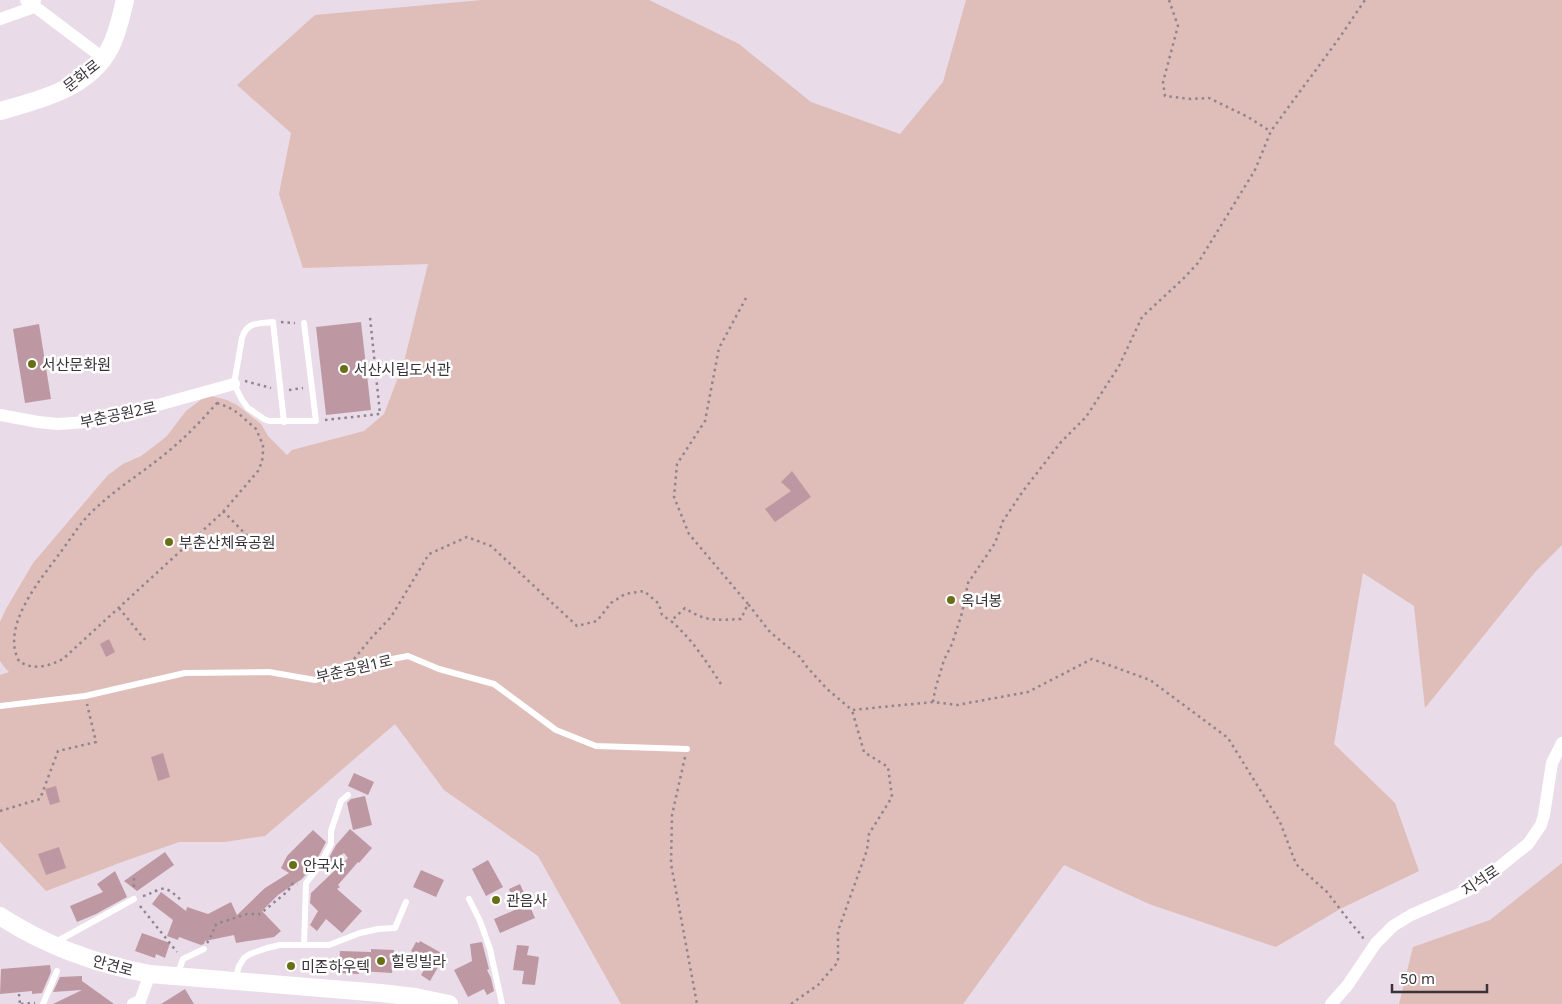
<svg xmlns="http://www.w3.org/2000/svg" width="1562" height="1004" viewBox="0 0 1562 1004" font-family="'Noto Sans','Noto Sans KR',sans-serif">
  <rect width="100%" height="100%" fill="#e9dbe7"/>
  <!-- green -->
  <path fill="#dfbdb9" d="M482,0H649L739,44L811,102L900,134L943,82L966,0H1562V545L1536,571L1425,708L1414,606L1363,573L1334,744L1395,803L1419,871L1340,909L1276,947L1149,904L1064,865L963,1004H621L538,856L444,790L395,724L265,836L224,842H179L122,862L46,891L0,842V675L9,672L5,668L0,661V622L6,609L33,563L108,475L123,464L141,456L157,444L167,436L186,411L202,399L211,396L227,400L237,405L261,424L268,436L287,455L292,450L364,431L384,414L404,362L428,264L303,268L279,194L291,133L237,85L315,15Z
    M1562,863V1004H1399L1413,947L1490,920Z"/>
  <!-- building -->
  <path fill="#bd98a3" d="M361,322L371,410L326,415L316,327Z
    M39,324L51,399L25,403L13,329Z
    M792,471L811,497L775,522L765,509L791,491L781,482Z
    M109,639L115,652L106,657L100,644Z
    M163,753L170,777L158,781L151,757Z
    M354,773L374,782L368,795L348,786Z
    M56,786L60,802L50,805L45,789Z
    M365,796L372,825L353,830L347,803L351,799Z
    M350,829L372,848L359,863L358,862L338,885L340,887L337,889L362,911L342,933L326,919L317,931L310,925L318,911L310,903L311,893L348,858L344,853L325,865L336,845Z
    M313,830L326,842L314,865L302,879L278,895L262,911L281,931L274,937L236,943L234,935L205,941L204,944L201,945L179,937L178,940L167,936L173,920L152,904L161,892L186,911L187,907L208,914L231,902L237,915L265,888L289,873L281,868L287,856Z
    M59,847L66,868L46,875L38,854Z
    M165,852L174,865L137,891L124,881Z
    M488,860L503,887L486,896L472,869Z
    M421,870L444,880L436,897L413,887Z
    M115,871L127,897L96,914L77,922L70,906L103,892L97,884Z
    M520,884L535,918L500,933L494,919L517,909L509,889Z
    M142,933L170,943L165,958L156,954L155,958L135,951Z
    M420,941L445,955L430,981L421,975L429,961L411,951L416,942L419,943Z
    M482,942L489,969L487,970L491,978L494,991L487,995L484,989L468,997L454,970L472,961L470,944Z
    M517,945L529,946L527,955L539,957L535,985L522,984L524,971L513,970Z
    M371,949L394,950L392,973L359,971V974L339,973L340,951L371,952Z
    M50,965L51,972L42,993L32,994V991L0,994L1,969Z
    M82,976V981L114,1004H53L82,990L53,992L60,977Z
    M185,989L194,1004H161Z"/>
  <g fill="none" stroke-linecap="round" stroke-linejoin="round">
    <!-- path -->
    <path stroke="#8f858e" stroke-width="2.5" stroke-dasharray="2.5 4" stroke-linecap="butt" d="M1169,0L1178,26L1163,82L1165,96L1190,99L1209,98L1248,117L1270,131
      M746,298L719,348L705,421L677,464L674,497L689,534L748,604
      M281,322L295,323
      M245,381L271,388
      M289,390L303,388
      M217,403L228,407L238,413L256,429L263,445V452L262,462L258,471L223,512L63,659C50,666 32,671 19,661C0,626 41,579 60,553C72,537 81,521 96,508C117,488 142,473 165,454C184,439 201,421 217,403Z
      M325,420L380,414L370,317
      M223,511L260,549
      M119,608L145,640
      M354,659L372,637L391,617L429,554L467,537L491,546L577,626L597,621L611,603L625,594L644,591L659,604L662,615L671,621
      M721,684C706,661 692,639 671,621L685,608C705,622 717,620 741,619L748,604L770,632L800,657L807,667L827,689L852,710L933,702L957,705L1028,692L1092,659L1150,680L1228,738L1280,822L1296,864L1327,892L1350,922L1362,936L1364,940
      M933,702L935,690L944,660L952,644L962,613L968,583L995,543L1003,521L1023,491L1061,442L1086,417L1119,366L1142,317L1183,279L1198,263L1255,170L1271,131L1340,37L1365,0
      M685,757L672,815L671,864L697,1004
      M0,811L40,799L58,751L96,742L87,704
      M134,878V890
      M143,896C149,895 152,892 158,890C167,885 176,896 182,901
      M140,906L177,952
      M207,943L213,933L214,926L219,923L247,914H260L288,891L292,884H298
      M19,994L20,1004
      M21,1004L35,1003
      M791,1004L818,985L838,962V931L867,850L869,834L892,797L888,767L864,752L852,710"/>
    <!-- lane -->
    <path stroke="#fff" stroke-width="6" d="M284,422L273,322C259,324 247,321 242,338L234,384L242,400L248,408L264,419L269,421H316L304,323
      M0,706L85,696L185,673L269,672L315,680L377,662L408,656L439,669L494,684L556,730L596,746L687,749
      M469,899L480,921L490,949L502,1004
      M54,943L134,899
      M304,945L306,883L318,868L331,844V831L341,801L348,795
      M177,976L183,959L204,949
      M235,980L239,966L244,958L250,954L267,948L280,945H329L360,933L378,929L395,928L406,902
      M43,1004L57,971"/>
    <!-- street -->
    <path stroke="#fff" stroke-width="12" d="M26,0L103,58
      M0,19L34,7L35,0
      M0,415L38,422L58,424L87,422L118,416L234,384
      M133,1004L140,1001L150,974
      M1331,1004L1347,986L1376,943L1393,926L1411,915L1473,888L1528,844L1541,825L1544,815L1552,763L1562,743"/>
    <!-- secondary -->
    <path stroke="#fff" stroke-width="18" d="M0,111C40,100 89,88 110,48C118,33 121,16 125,0
      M0,916C46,946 96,964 150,974L381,993L415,997L449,1004"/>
  </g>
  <!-- markers -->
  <g fill="#696f14" stroke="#fff" stroke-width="2">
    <circle cx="32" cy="364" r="5"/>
    <circle cx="344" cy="369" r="5"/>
    <circle cx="169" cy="542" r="5"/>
    <circle cx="951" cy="600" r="5"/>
    <circle cx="293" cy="865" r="5"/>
    <circle cx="496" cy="900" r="5"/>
    <circle cx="381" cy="961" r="5"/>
    <circle cx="291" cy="966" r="5"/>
  </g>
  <g text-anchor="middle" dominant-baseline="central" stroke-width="5" stroke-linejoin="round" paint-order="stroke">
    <!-- street labels -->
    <g font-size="15" fill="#3a3439" stroke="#fff">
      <text transform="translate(81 75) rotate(-38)">문화로</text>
      <text transform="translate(118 414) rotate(-12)">부춘공원2로</text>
      <text transform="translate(354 668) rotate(-13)">부춘공원1로</text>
      <text transform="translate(1480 880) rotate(-34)">지석로</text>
      <text transform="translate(113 965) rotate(15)">안견로</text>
    </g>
    <!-- poi labels -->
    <g font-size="15" fill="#3a3439" stroke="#fff" text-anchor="start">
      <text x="42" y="364">서산문화원</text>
      <text x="354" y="369">서산시립도서관</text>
      <text x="179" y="542">부춘산체육공원</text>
      <text x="961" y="600">옥녀봉</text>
      <text x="303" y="865">안국사</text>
      <text x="506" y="900">관음사</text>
      <text x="391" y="961">힐링빌라</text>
      <text x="301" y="966">미존하우텍</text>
    </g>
  </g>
  <!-- scale -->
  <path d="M1392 984v8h95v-8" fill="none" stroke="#3a3439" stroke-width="2.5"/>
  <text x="1400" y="984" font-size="15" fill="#3a3439" stroke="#ffffff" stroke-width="4" paint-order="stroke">50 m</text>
</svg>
